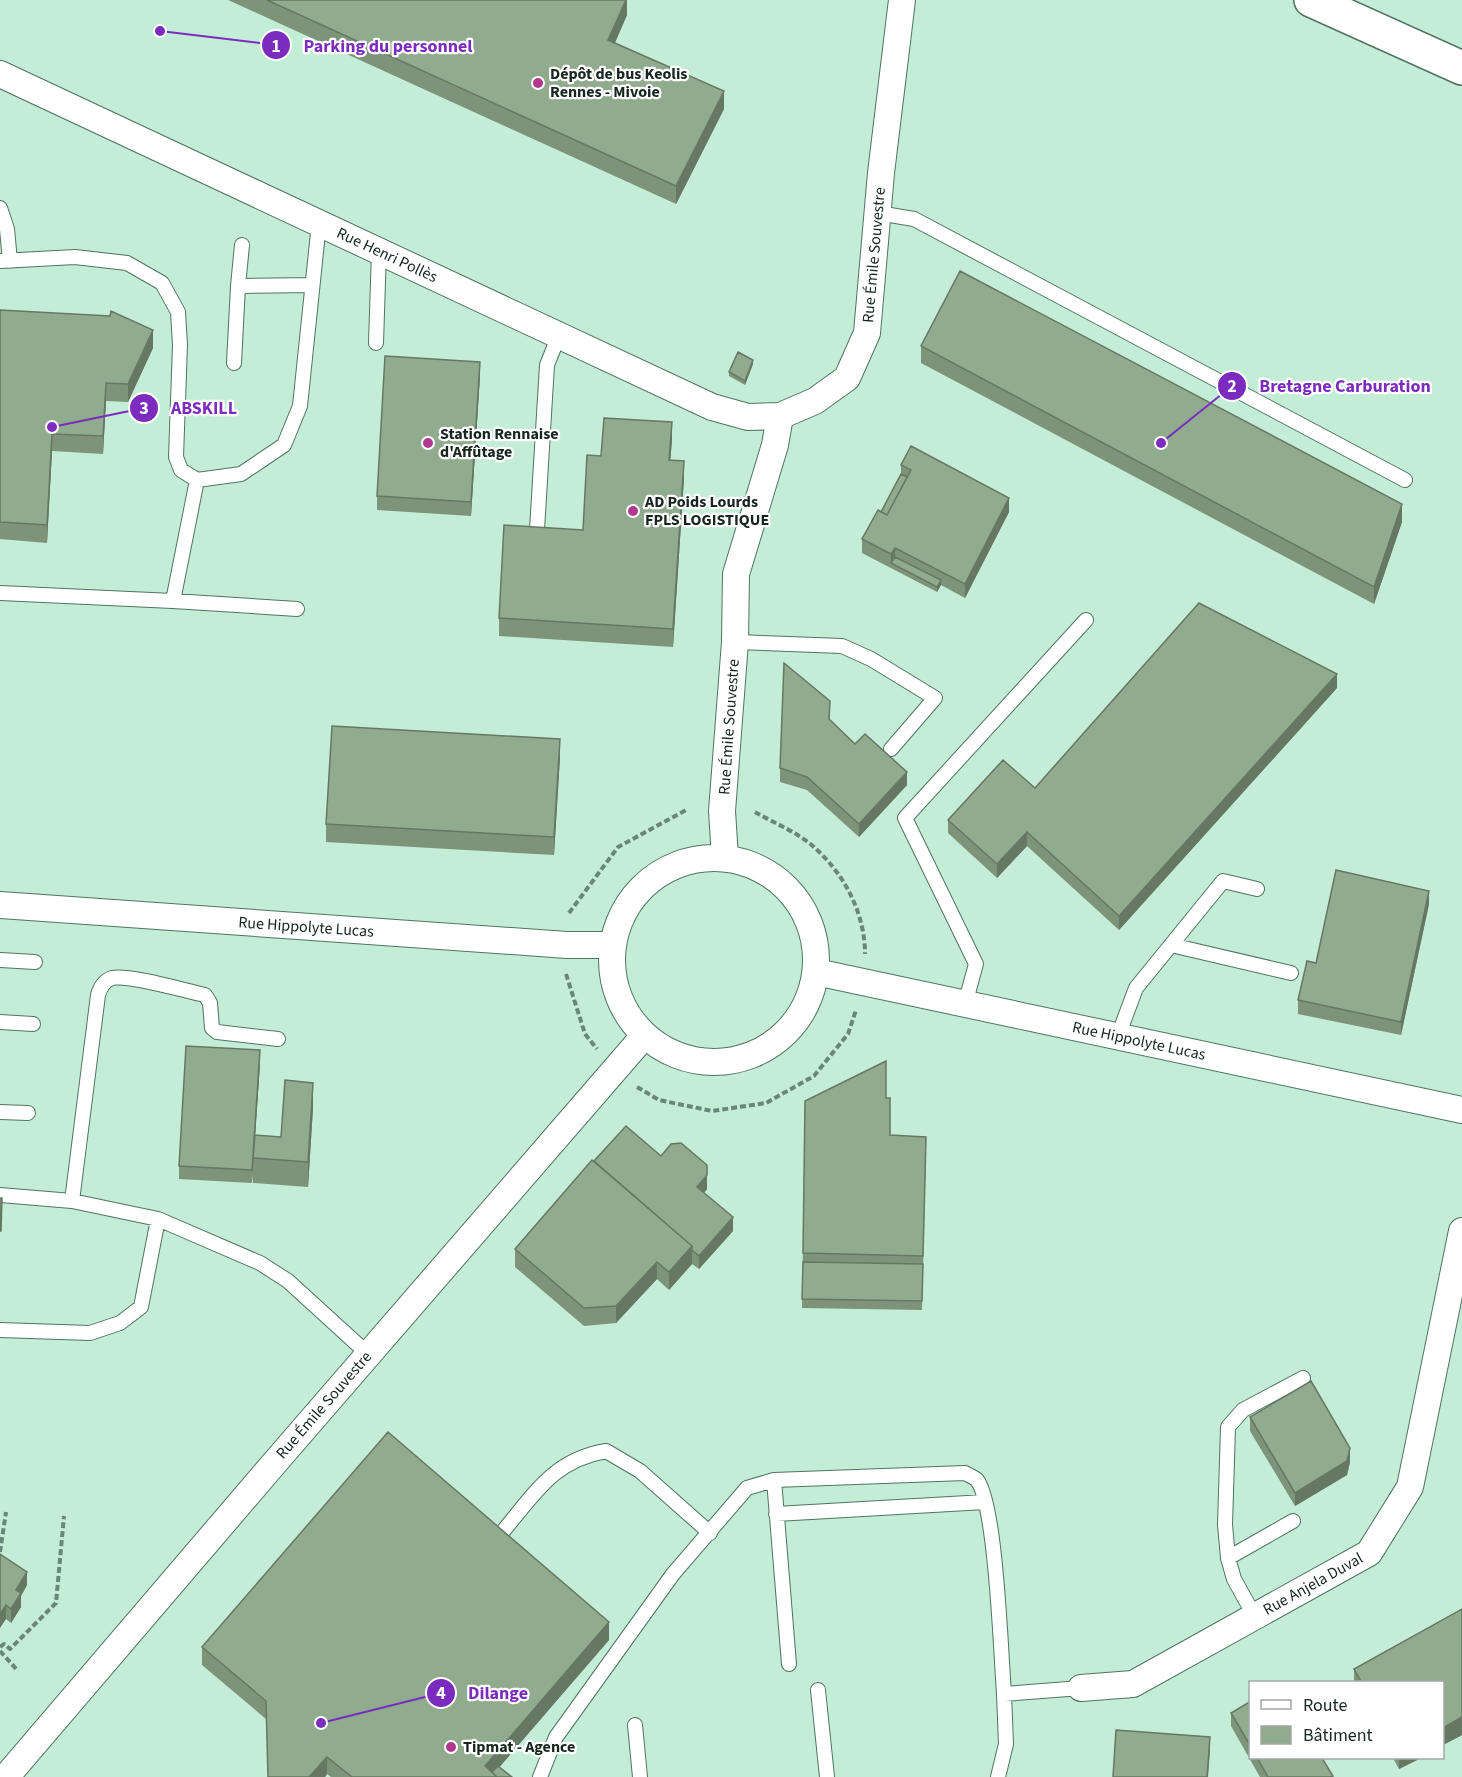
<svg xmlns="http://www.w3.org/2000/svg" width="1462" height="1777" viewBox="0 0 1462 1777" font-family="'Source Sans 3',sans-serif">
  <rect width="100%" height="100%" fill="#c4edd8"/>
  <g fill="none" stroke-linecap="round" stroke-linejoin="round">
    <defs>
      <path id="lane" d="M0,208L7,229L10,261
        M878,213L914,219L1405,480
        M0,261L75,257L127,263L162,283L178,312L180,345L176,457L181,470L197,480L241,474L284,445L300,406L319,223
        M238,286L242,245
        M376,343L379,251
        M234,363L238,286L311,285
        M537,530L547,365L559,335
        M0,593L173,601L197,480
        M173,601L297,609
        M735,642L842,646L871,659L935,698L891,749
        M1171,945L1291,973
        M0,960L35,962
        M965,1004L976,964L905,818L1086,620
        M0,1022L33,1024
        M1118,1036L1136,988L1223,881L1257,889
        M0,1112L28,1113
        M0,1195L72,1201L158,1219L260,1263L288,1281L368,1354
        M72,1201L98,995C100,988 103,981 112,978C129,974 185,991 205,995L210,1003L212,1028L217,1032L278,1039
        M0,1330L90,1333L120,1323L141,1307L158,1219
        M774,1480L789,1664
        M776,1514L985,1502
        M504,1530C536,1492 554,1460 606,1451L640,1471L710,1533
        M1228,1558L1225,1525L1228,1427L1243,1410L1303,1378
        M1255,1617L1234,1579L1228,1558L1293,1521
        M818,1690L827,1777
        M635,1725L640,1777
        M540,1777L556,1737L673,1574L747,1488L774,1480L965,1473C968,1475 974,1477 977,1480C996,1504 1001,1655 1004,1694L1081,1688
        M998,1777L1006,1744L1004,1694"/>
      <path id="street" d="M0,74L712,407L748,417L780,416
        M612 960a102 102 0 1 1 204 0a102 102 0 1 1-204 0Z
        M725,858L722,811L735,642L736,574L775,445L780,416L815,401L847,378L867,333L881,173L902,0
        M0,905L567,945H612
        M816,972L1462,1110
        M1081,1688L1133,1684L1369,1553L1410,1487L1462,1231
        M6,1777L271,1467L644,1036"/>
      <path id="secondary" d="M1311,0L1462,68"/>
    </defs>
    <!-- lane casing -->
    <use href="#lane" stroke="#4f7461" stroke-width="16"/>
    <!-- street casing -->
    <use href="#street" stroke="#4f7461" stroke-width="28"/>
    <!-- secondary casing -->
    <use href="#secondary" stroke="#4f7461" stroke-width="36"/>
    <!-- path -->
    <path stroke="#6a8678" stroke-width="4" stroke-dasharray="6 3" stroke-linecap="butt" d="M755,812C774,823 799,833 815,848C845,875 865,914 865,954
      M569,913L618,847L688,809
      M566,974L585,1034L597,1049
      M637,1087L659,1100L712,1111L766,1103L814,1076L848,1034L856,1010
      M0,1552L6,1512
      M0,1647L4,1644L10,1649L56,1603L64,1516
      M0,1651L18,1671"/>
    <!-- lane -->
    <use href="#lane" stroke="#fff" stroke-width="14"/>
    <!-- street -->
    <use href="#street" stroke="#fff" stroke-width="26"/>
    <!-- secondary -->
    <use href="#secondary" stroke="#fff" stroke-width="33"/>
  </g>
  <!-- wall -->
  <path fill="#7d937a" d="M228,0H627V15L615,43L724,109L676,204Z
    M0,310L153,348L128,402L106,401L103,454L52,451L47,543L0,539Z
    M921,346L1402,522L1374,604L921,363Z
    M753,364L745,385L729,376V372Z
    M480,376L471,516L377,510V496Z
    M672,440L670,460L684,478L673,647L499,636V618L583,530L601,456Z
    M901,465L1009,512L965,598L941,585L937,592L862,553V539L881,512L901,474Z
    M1337,688L1119,930L1027,846L997,878L948,833V820L1035,788Z
    M830,715V720L855,744L907,785L859,837L807,790L780,782V768Z
    M560,757L554,855L326,842V824Z
    M1429,904L1401,1035L1298,1014V1000L1316,963Z
    M260,1064L255,1135L281,1137L313,1108L308,1187L253,1183V1163L252,1183L179,1179V1166Z
    M886,1098L890,1135L926,1154L922,1310L802,1308L805,1101Z
    M661,1156L707,1189L704,1193L733,1231L699,1269L692,1264L669,1290L657,1279L616,1323L584,1326L515,1267V1249Z
    M1250,1417L1350,1462L1347,1475L1295,1506L1250,1431Z
    M0,1554L27,1585L21,1596V1607L11,1623L6,1619Z
    M1462,1609V1735L1443,1745V1683H1354V1669Z
    M609,1640L499,1767L512,1777H331L327,1774L325,1777H268L266,1719L202,1665V1647Z
    M1251,1701V1758H1322L1333,1777H1260L1231,1726V1713Z
    M1393,1758H1421L1399,1769Z"/>
  <!-- shaded-wall -->
  <path fill="#667863" d="M626,0H627V15L608,58V40Z
    M724,91V109L676,204V186Z
    M153,330V348L128,402V384Z
    M753,360V364L745,385V381Z
    M480,362V376L471,516V502Z
    M106,383V401L103,454V436Z
    M672,422V440L669,478V460Z
    M52,434V451L47,543V525Z
    M684,461V478L673,647V629Z
    M1009,498V512L965,598V584Z
    M1402,504V522L1374,604V587Z
    M895,548V561L891,563V554Z
    M941,580V585L937,592V587Z
    M1337,674V688L1119,930V916Z
    M560,739V757L554,855V837Z
    M907,772V785L859,837V824Z
    M1027,832V846L997,878V864Z
    M1429,891V904L1401,1035V1022Z
    M260,1050V1064L252,1183V1170Z
    M313,1083V1108L308,1187V1162Z
    M707,1175V1189L697,1200V1187Z
    M733,1217V1231L699,1269V1256Z
    M692,1246V1264L669,1290V1272Z
    M657,1262V1279L616,1323V1306Z
    M1350,1448V1462L1347,1475L1295,1506V1493Z
    M27,1572V1585L21,1596V1607L11,1623V1609L16,1590Z
    M6,1605V1619L0,1628V1614Z
    M609,1622V1640L491,1777L485,1766Z
    M1462,1717V1735L1443,1745V1728Z
    M1210,1737V1750L1208,1777H1207Z
    M327,1757V1774L325,1777H309Z
    M1399,1758H1421L1399,1769Z"/>
  <!-- building -->
  <path fill="#91ab8e" stroke="#667863" stroke-width="1.5" d="M267,0H626L608,40L724,91L676,186Z
    M960,271L1402,504L1374,587L921,346Z
    M0,310L110,316L111,311L153,330L128,384L106,383L103,436L52,434L47,525L0,522Z
    M738,352L753,360L745,381L729,372Z
    M385,356L480,362L471,502L377,496Z
    M604,418L672,422L669,460L684,461L673,629L499,618L504,525L583,530L587,455L601,456Z
    M911,446L1009,498L965,584L895,548L891,554L862,539L878,510L887,515L911,470L901,465Z
    M901,474L907,477L887,515L881,512Z
    M895,557L941,580L937,587L891,563Z
    M1199,603L1337,674L1119,916L1027,832L997,864L948,820L1003,760L1035,788Z
    M784,663L830,701L829,719L855,744L865,734L907,772L859,824L807,777L780,768Z
    M332,726L560,739L554,837L326,824Z
    M1336,870L1429,891L1401,1022L1298,1000L1307,961L1316,963Z
    M186,1046L260,1050L252,1170L179,1166Z
    M886,1061V1098H890V1135L926,1137L923,1256L803,1253L805,1101Z
    M285,1080L313,1083L308,1162L253,1158L255,1135L281,1137Z
    M626,1126L661,1156L671,1144L681,1143L707,1165V1175L697,1187L733,1217L699,1256L692,1250V1246L594,1161Z
    M592,1160L692,1246L669,1272L657,1262L616,1306L584,1308L515,1249Z
    M0,1198H2L1,1231H0Z
    M803,1262L923,1264L922,1301L802,1299Z
    M1311,1381L1350,1448L1347,1461L1295,1493L1250,1417Z
    M388,1432L609,1622L485,1766L497,1777H352L327,1757L309,1777H268L266,1701L202,1647Z
    M0,1554L27,1572L16,1590L21,1593L11,1609L6,1605L0,1614Z
    M1462,1609V1717L1443,1728V1683H1362L1354,1669Z
    M1251,1701V1747L1231,1713Z
    M1116,1730L1210,1737L1207,1777H1113Z
    M1257,1758H1322L1333,1776L1330,1777H1268Z
    M498,1766L512,1777H497L492,1772Z"/>
  <!-- markers -->
  <g fill="#b1388c" stroke="#fff" stroke-width="2">
    <circle cx="538" cy="83" r="6"/>
    <circle cx="428" cy="443" r="6"/>
    <circle cx="633" cy="511" r="6"/>
    <circle cx="451" cy="1747" r="6"/>
  </g>
  <g text-anchor="middle" dominant-baseline="central" stroke-width="4.5" stroke-linejoin="round" paint-order="stroke">
    <!-- poi labels -->
    <g font-size="16" font-weight="bold" fill="#16251e" stroke="#fff" text-anchor="start">
      <text x="550" y="74">Dépôt de bus Keolis<tspan x="550" dy="18">Rennes - Mivoie</tspan></text>
      <text x="440" y="434">Station Rennaise<tspan x="440" dy="18">d'Affûtage</tspan></text>
      <text x="645" y="502">AD Poids Lourds<tspan x="645" dy="18">FPLS LOGISTIQUE</tspan></text>
      <text x="463" y="1747">Tipmat - Agence</text>
    </g>
    <!-- street labels -->
    <g font-size="16" fill="#16251e" stroke="#fff">
      <text transform="translate(387 255) rotate(25)">Rue Henri Pollès</text>
      <text transform="translate(874 255) rotate(-85)">Rue Émile Souvestre</text>
      <text transform="translate(729 727) rotate(-86)">Rue Émile Souvestre</text>
      <text transform="translate(306 927) rotate(4)">Rue Hippolyte Lucas</text>
      <text transform="translate(1139 1041) rotate(12)">Rue Hippolyte Lucas</text>
      <text transform="translate(324 1405) rotate(-49)">Rue Émile Souvestre</text>
      <text transform="translate(1313 1584) rotate(-29)">Rue Anjela Duval</text>
    </g>
  </g>
  <!-- callouts -->
  <path fill="none" stroke="#7b2cbf" stroke-width="2" d="M160 31L276 45M1161 443L1232 386M52 427L144 408M321 1723L441 1693"/>
  <g fill="#7b2cbf" stroke="#fff" stroke-width="2">
    <circle cx="160" cy="31" r="6"/>
    <circle cx="1161" cy="443" r="6"/>
    <circle cx="52" cy="427" r="6"/>
    <circle cx="321" cy="1723" r="6"/>
    <circle cx="276" cy="45" r="15"/>
    <circle cx="1232" cy="386" r="15"/>
    <circle cx="144" cy="408" r="15"/>
    <circle cx="441" cy="1693" r="15"/>
  </g>
  <g font-size="18" text-anchor="middle" font-weight="bold" fill="#fff">
    <text x="276" y="52">1</text>
    <text x="1232" y="392">2</text>
    <text x="144" y="414">3</text>
    <text x="441" y="1699">4</text>
  </g>
  <g font-size="18" text-anchor="middle" font-weight="bold" fill="#7b2cbf" stroke="#fff" stroke-width="4.5" stroke-linejoin="round" paint-order="stroke">
    <text x="388" y="52">Parking du personnel</text>
    <text x="1345" y="392">Bretagne Carburation</text>
    <text x="204" y="414">ABSKILL</text>
    <text x="498" y="1699">Dilange</text>
  </g>
  <!-- legend -->
  <rect x="1249" y="1681" width="195" height="78" fill="#ffffff" stroke="#a2a8a5" stroke-width="1.5"/>
  <rect x="1261" y="1700" width="30" height="9" fill="#ffffff" stroke="#a2a8a5" stroke-width="1.5"/>
  <text x="1303" y="1711" font-size="18" fill="#16251e">Route</text>
  <rect x="1261" y="1726" width="30" height="18" fill="#91ab8e" stroke="#a2a8a5" stroke-width="1.5"/>
  <text x="1303" y="1741" font-size="18" fill="#16251e">Bâtiment</text>
</svg>
